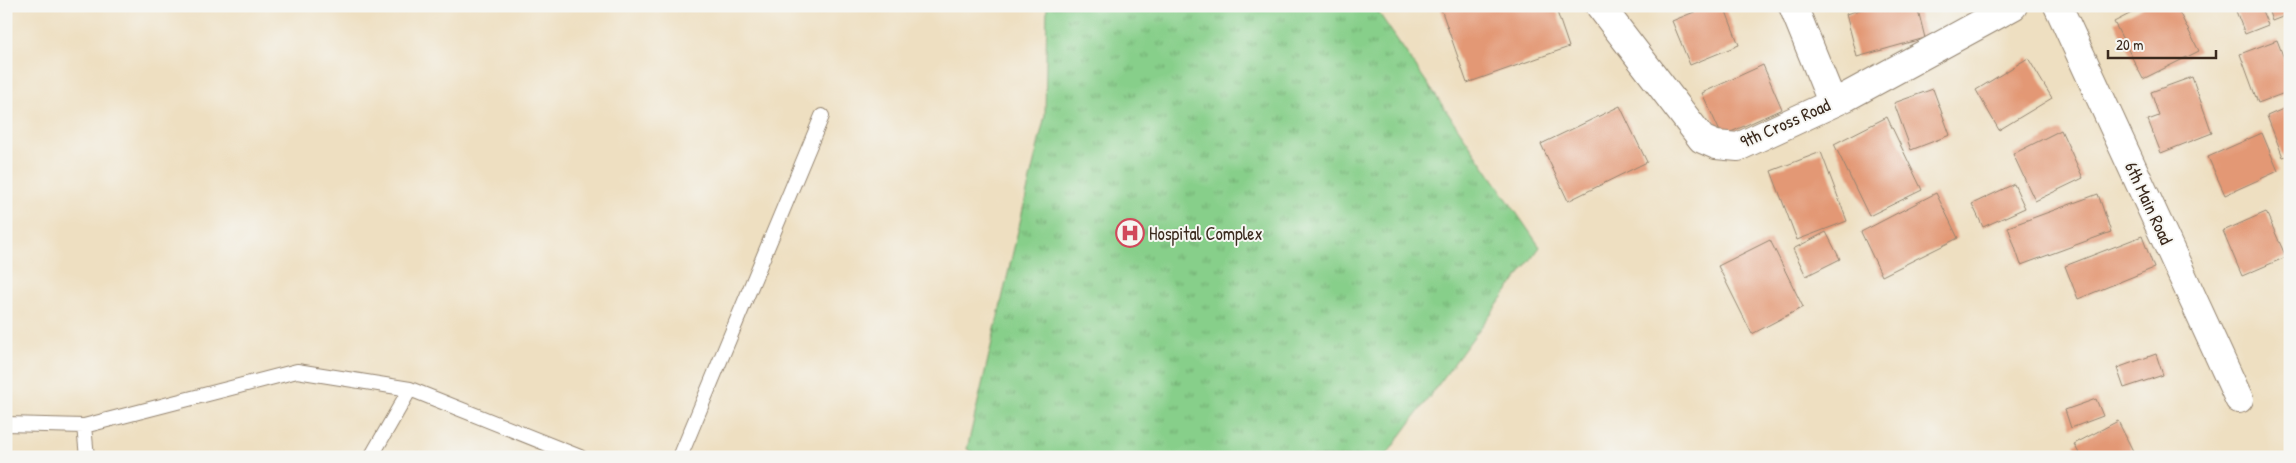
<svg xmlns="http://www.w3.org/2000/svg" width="2296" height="463" viewBox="0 0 2296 463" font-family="'Patrick Hand',sans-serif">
  <defs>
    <pattern id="grass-tufts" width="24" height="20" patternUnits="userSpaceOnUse" patternTransform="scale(1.25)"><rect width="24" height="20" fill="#87cf8a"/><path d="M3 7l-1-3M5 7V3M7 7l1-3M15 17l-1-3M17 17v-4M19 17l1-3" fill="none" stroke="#70a870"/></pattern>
  </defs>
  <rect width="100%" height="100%" fill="#f6f6f2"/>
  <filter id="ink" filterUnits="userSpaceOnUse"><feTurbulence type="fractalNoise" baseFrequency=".02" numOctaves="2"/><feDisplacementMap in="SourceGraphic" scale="10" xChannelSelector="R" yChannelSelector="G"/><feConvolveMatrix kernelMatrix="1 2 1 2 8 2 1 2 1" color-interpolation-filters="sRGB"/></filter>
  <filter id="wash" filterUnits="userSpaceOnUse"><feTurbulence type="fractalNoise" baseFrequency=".0096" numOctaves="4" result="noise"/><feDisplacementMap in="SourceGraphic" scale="20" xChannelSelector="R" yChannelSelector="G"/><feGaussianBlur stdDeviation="1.12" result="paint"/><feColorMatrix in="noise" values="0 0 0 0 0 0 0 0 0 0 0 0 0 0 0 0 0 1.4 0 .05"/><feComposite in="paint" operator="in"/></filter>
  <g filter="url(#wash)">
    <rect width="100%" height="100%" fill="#eedfc1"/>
    <!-- grass -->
    <path fill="url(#grass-tufts)" stroke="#617c54" d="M1047,6H1374L1540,247L1385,457H980L967,449L1045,115Z"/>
    <g id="blocks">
      <!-- building -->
      <path fill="#e39875" d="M1440,6H1555L1569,47L1467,83Z
        M1709,6H1724L1739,45L1690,65L1672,21Z
        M1872,6H1917L1925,38L1857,57L1846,14Z
        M2145,6H2176L2199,51L2143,79L2114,22Z
        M2234,6H2260L2268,25L2245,34Z
        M2267,6H2290V14L2272,21Z
        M2277,40L2290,74V91L2258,103L2240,54Z
        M2028,58L2052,98L1999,130L1976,90Z
        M1763,65L1782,109L1722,136L1702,93Z
        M2192,77L2212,133L2161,153L2148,120L2159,116L2151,92Z
        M1933,89L1950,135L1911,150L1894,103Z
        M1620,106L1647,162L1568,201L1541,144Z
        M2290,106V155L2283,157L2267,116Z
        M1887,117L1922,190L1869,216L1834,144Z
        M2061,130L2083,178L2035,201L2013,154Z
        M2262,133L2278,171L2225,195L2208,157Z
        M1821,152L1847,221L1797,240L1771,171Z
        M2014,184L2025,208L1983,227L1972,204Z
        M1936,193L1958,238L1882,276L1861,232Z
        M2098,194L2111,232L2021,265L2008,227Z
        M2266,212L2286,257L2242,276L2223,231Z
        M1826,232L1840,259L1806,276L1793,249Z
        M2142,236L2154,268L2078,299L2065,266Z
        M1770,240L1803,307L1752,334L1718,266Z
        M2156,354L2163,375L2124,388L2117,368Z
        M2096,399L2103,416L2071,428L2065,410Z
        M2118,421L2136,457H2081L2074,444Z"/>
    </g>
  </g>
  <g filter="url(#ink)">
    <use href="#blocks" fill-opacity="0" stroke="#948470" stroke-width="1"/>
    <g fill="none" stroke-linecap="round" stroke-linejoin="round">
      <defs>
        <path id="service" d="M6,424L84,426L297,371L410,389L580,457
          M84,426L87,457
          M371,457L410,389
          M680,457L822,116"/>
        <path id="minor" d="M1600,6L1702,139L1716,145L1738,147L1846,97L2013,6
          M1793,6L1832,102
          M2058,6L2239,399"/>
      </defs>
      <!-- service casing -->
      <use href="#service" stroke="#948470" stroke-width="16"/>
      <!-- minor casing -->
      <use href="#minor" stroke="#948470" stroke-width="30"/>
      <!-- service -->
      <use href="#service" stroke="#fff" stroke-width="14"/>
      <!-- minor -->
      <use href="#minor" stroke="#fff" stroke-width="28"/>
    </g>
  </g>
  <!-- icons -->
  <defs>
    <symbol id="hospital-ring" viewBox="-11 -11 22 22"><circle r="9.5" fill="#f6f6f2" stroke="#d1495b" stroke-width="1.5"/><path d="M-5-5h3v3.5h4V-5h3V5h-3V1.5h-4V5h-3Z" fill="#d1495b"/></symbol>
  </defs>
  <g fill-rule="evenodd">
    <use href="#hospital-ring" x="1114" y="217" width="32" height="32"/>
  </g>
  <g text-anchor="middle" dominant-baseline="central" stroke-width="4" stroke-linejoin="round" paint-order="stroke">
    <!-- street labels -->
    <g font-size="18" fill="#3b2a1e" stroke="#f6f6f2">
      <text transform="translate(1785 123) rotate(-24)">9th Cross Road</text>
      <text transform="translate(2149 203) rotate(65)">6th Main Road</text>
    </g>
    <!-- poi labels -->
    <g font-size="18" fill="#3b2a1e" stroke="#f6f6f2" text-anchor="start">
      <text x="1149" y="233">Hospital Complex</text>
    </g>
  </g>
  <!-- margin -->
  <rect width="2296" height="463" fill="none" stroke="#f6f6f2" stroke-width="25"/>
  <!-- scale -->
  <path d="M2108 50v8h108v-8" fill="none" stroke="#3b2a1e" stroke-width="2.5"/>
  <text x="2116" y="50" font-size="15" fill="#3b2a1e" stroke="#f6f6f2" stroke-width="4" paint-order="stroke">20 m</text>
</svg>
